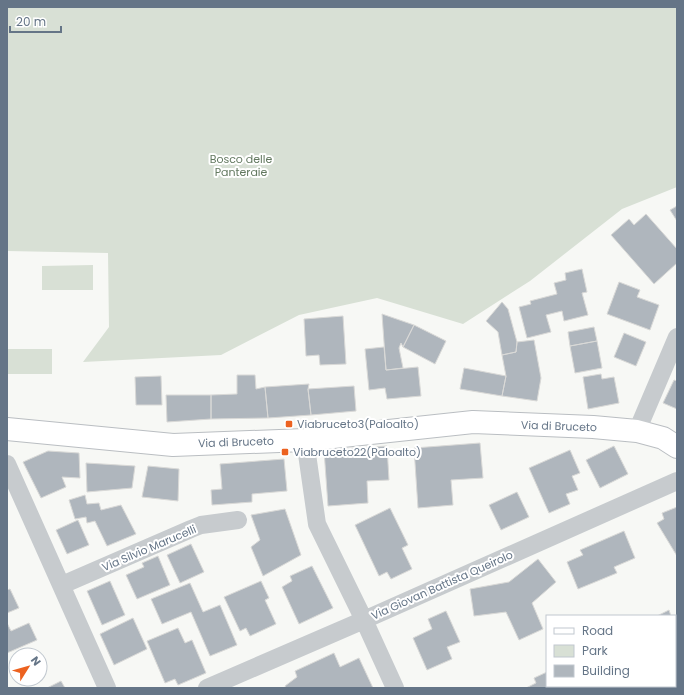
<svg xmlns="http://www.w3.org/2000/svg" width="684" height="695" viewBox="0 0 684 695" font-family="Poppins,sans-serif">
  <rect width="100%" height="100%" fill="#f7f8f5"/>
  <!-- green -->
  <path fill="#d8e0d5" d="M7,7H677V187L622,209L530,281L463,324L377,298L299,315L221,355L83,362L109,327L108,253L7,251Z
    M93,265V290H42V266Z
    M7,349H52V374H7Z"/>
  <!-- building -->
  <path fill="#afb6bd" stroke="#d9d9d7" d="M677,206V221L670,210Z
    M646,214L677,249V263L654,284L611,235L629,219L634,225Z
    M582,269L587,292L582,293L588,315L564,321L562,311L546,315L551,332L527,338L519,307L531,304L530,301L557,294L554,283L566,280L565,273Z
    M619,282L640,290L637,297L659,305L650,330L607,314Z
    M502,302L508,309L517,342L516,352L502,355L498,332L486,321Z
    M382,314L414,325L403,347L401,343L399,348L403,368L386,370Z
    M343,316L346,364L320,365L319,355L306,356L304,319Z
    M414,325L446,341L435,364L403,347Z
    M594,327L597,341L570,346L568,332Z
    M624,333L646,342L636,366L614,357Z
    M534,340L541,378L537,401L502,396L506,376L502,355L516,352L517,342Z
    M597,341L602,368L575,373L570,346Z
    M384,347L386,370L418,367L421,396L387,399L385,388L369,390L365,349Z
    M464,368L506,376L502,396L460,389Z
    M601,374L602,379L614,377L619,403L588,409L583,377Z
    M237,375H255L256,389L265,387L268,418L211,419V395L237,394Z
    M161,376L162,405H136L135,377Z
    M674,380L677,381V409L663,403Z
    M309,384L308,389L311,415L268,418L265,387Z
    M354,386L356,411L311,415L308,389Z
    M166,395H211V419L167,422Z
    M480,443L483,478L451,480L453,505L418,508L414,448Z
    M387,446L389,480L367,481L368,503L328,506L324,450Z
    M614,446L628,474L600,488L586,460Z
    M570,450L580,473L572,476L578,490L566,494L570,504L549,513L529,468Z
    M48,451L79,453L80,478L62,477L66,487L41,498L23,462Z
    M284,459L287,491L252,494V502L212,505L211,490L222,489L220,464Z
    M86,463L135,466L132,488L87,492Z
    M148,466L179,469L178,501L142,497Z
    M517,492L529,517L501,530L489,505Z
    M85,495L87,504L99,503L101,510L121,505L136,534L107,546L95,521L87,523L86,517L75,519L69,500Z
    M677,507V556L657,523L664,519L662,513Z
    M390,508L408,545L402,548L412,569L391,579L387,572L379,576L355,525Z
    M285,509L301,555L263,576L251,547L260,540L251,515Z
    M78,520L89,545L67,554L56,530Z
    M624,531L635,558L614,567L617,573L578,589L567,562L583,555L580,550Z
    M191,544L204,572L180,583L167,555Z
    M158,556L170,585L137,599L126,575L144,567L142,563Z
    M538,559L556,582L532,603L543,629L519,640L506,612L474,616L470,589L509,582Z
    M312,566L333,608L299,624L282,587L292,581L290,576Z
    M110,581L125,615L102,625L87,591Z
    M261,581L269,598L265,600L276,624L250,636L246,628L240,631L224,597Z
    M190,583L203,612L220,605L237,645L210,656L191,612L162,624L151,599Z
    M10,589L19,608L7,613V590Z
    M669,610L671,616H657Z
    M446,611L460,642L447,647L452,659L427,670L413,638L432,629L428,619Z
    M133,618L147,649L114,665L100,634Z
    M7,623L11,631L29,623L37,640L7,653Z
    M178,628L185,643L192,640L206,673L178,685L175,679L165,683L147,641Z
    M334,653L340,667L359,658L373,688H286L285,686L297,677L295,671Z
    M547,672V686H555L556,688H526L536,683L534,678Z
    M61,681L65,688H47Z
    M565,686H595V687L593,688H566Z"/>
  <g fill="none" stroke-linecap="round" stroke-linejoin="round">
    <defs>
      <path id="major" d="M7,429L173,445L305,440L473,422L593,427L637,431L663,438L677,447
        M675,679L677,678
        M654,688L659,686"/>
    </defs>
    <!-- major casing -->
    <use href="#major" stroke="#babec2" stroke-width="24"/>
    <!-- minor -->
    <path stroke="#c7cbce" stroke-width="18" d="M637,431L677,337
      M305,440L317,524L364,620L395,688
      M7,464L107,688
      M62,585L191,529L201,525L238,520
      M207,688L364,620L677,481"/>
    <!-- major -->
    <use href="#major" stroke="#fff" stroke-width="22"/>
  </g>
  <!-- markers -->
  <g fill="#ec6220" stroke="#fff" stroke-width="1.5">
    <rect x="285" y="420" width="8" height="8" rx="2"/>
    <rect x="281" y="448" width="8" height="8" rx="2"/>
  </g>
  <g text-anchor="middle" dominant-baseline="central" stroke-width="4" stroke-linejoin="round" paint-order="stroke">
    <!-- park labels -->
    <g font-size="11" fill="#637960" stroke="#fff">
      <text x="241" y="159">Bosco delle<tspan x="241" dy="13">Panteraie</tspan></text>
    </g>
    <!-- poi labels -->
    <g font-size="11" fill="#657587" stroke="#fff" text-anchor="start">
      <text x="297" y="424">Viabruceto3(Paloalto)</text>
      <text x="293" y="452">Viabruceto22(Paloalto)</text>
    </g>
    <!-- street labels -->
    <g font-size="11" fill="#657587" stroke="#fff">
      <text transform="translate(559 426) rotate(2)">Via di Bruceto</text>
      <text transform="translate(236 442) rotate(-2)">Via di Bruceto</text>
      <text transform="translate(149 548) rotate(-23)">Via Silvio Marucelli</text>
      <text transform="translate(442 585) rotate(-24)">Via Giovan Battista Queirolo</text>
    </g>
  </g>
  <!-- border -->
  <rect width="684" height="695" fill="none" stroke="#657587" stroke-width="16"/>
  <!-- legend -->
  <rect x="546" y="615" width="130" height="72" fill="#ffffff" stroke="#c1c8cf"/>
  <rect x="554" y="628" width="20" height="6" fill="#ffffff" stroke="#c1c8cf"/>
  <text x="582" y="635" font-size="12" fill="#657587">Road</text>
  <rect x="554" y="645" width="20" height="12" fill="#d8e0d5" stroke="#c1c8cf"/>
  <text x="582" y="655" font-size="12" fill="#657587">Park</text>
  <rect x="554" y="665" width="20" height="12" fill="#afb6bd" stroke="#c1c8cf"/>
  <text x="582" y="675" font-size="12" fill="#657587">Building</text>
  <!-- north arrow -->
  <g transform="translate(28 667) rotate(53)"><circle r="19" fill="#ffffff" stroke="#c1c8cf"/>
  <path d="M0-3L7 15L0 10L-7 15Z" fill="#ec6220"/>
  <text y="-6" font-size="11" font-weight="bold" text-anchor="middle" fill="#657587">N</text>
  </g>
  <!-- scale -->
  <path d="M10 26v6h51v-6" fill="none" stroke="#657587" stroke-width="2"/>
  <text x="16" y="26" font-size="12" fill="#657587" stroke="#ffffff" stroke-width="3" paint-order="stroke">20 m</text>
</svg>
